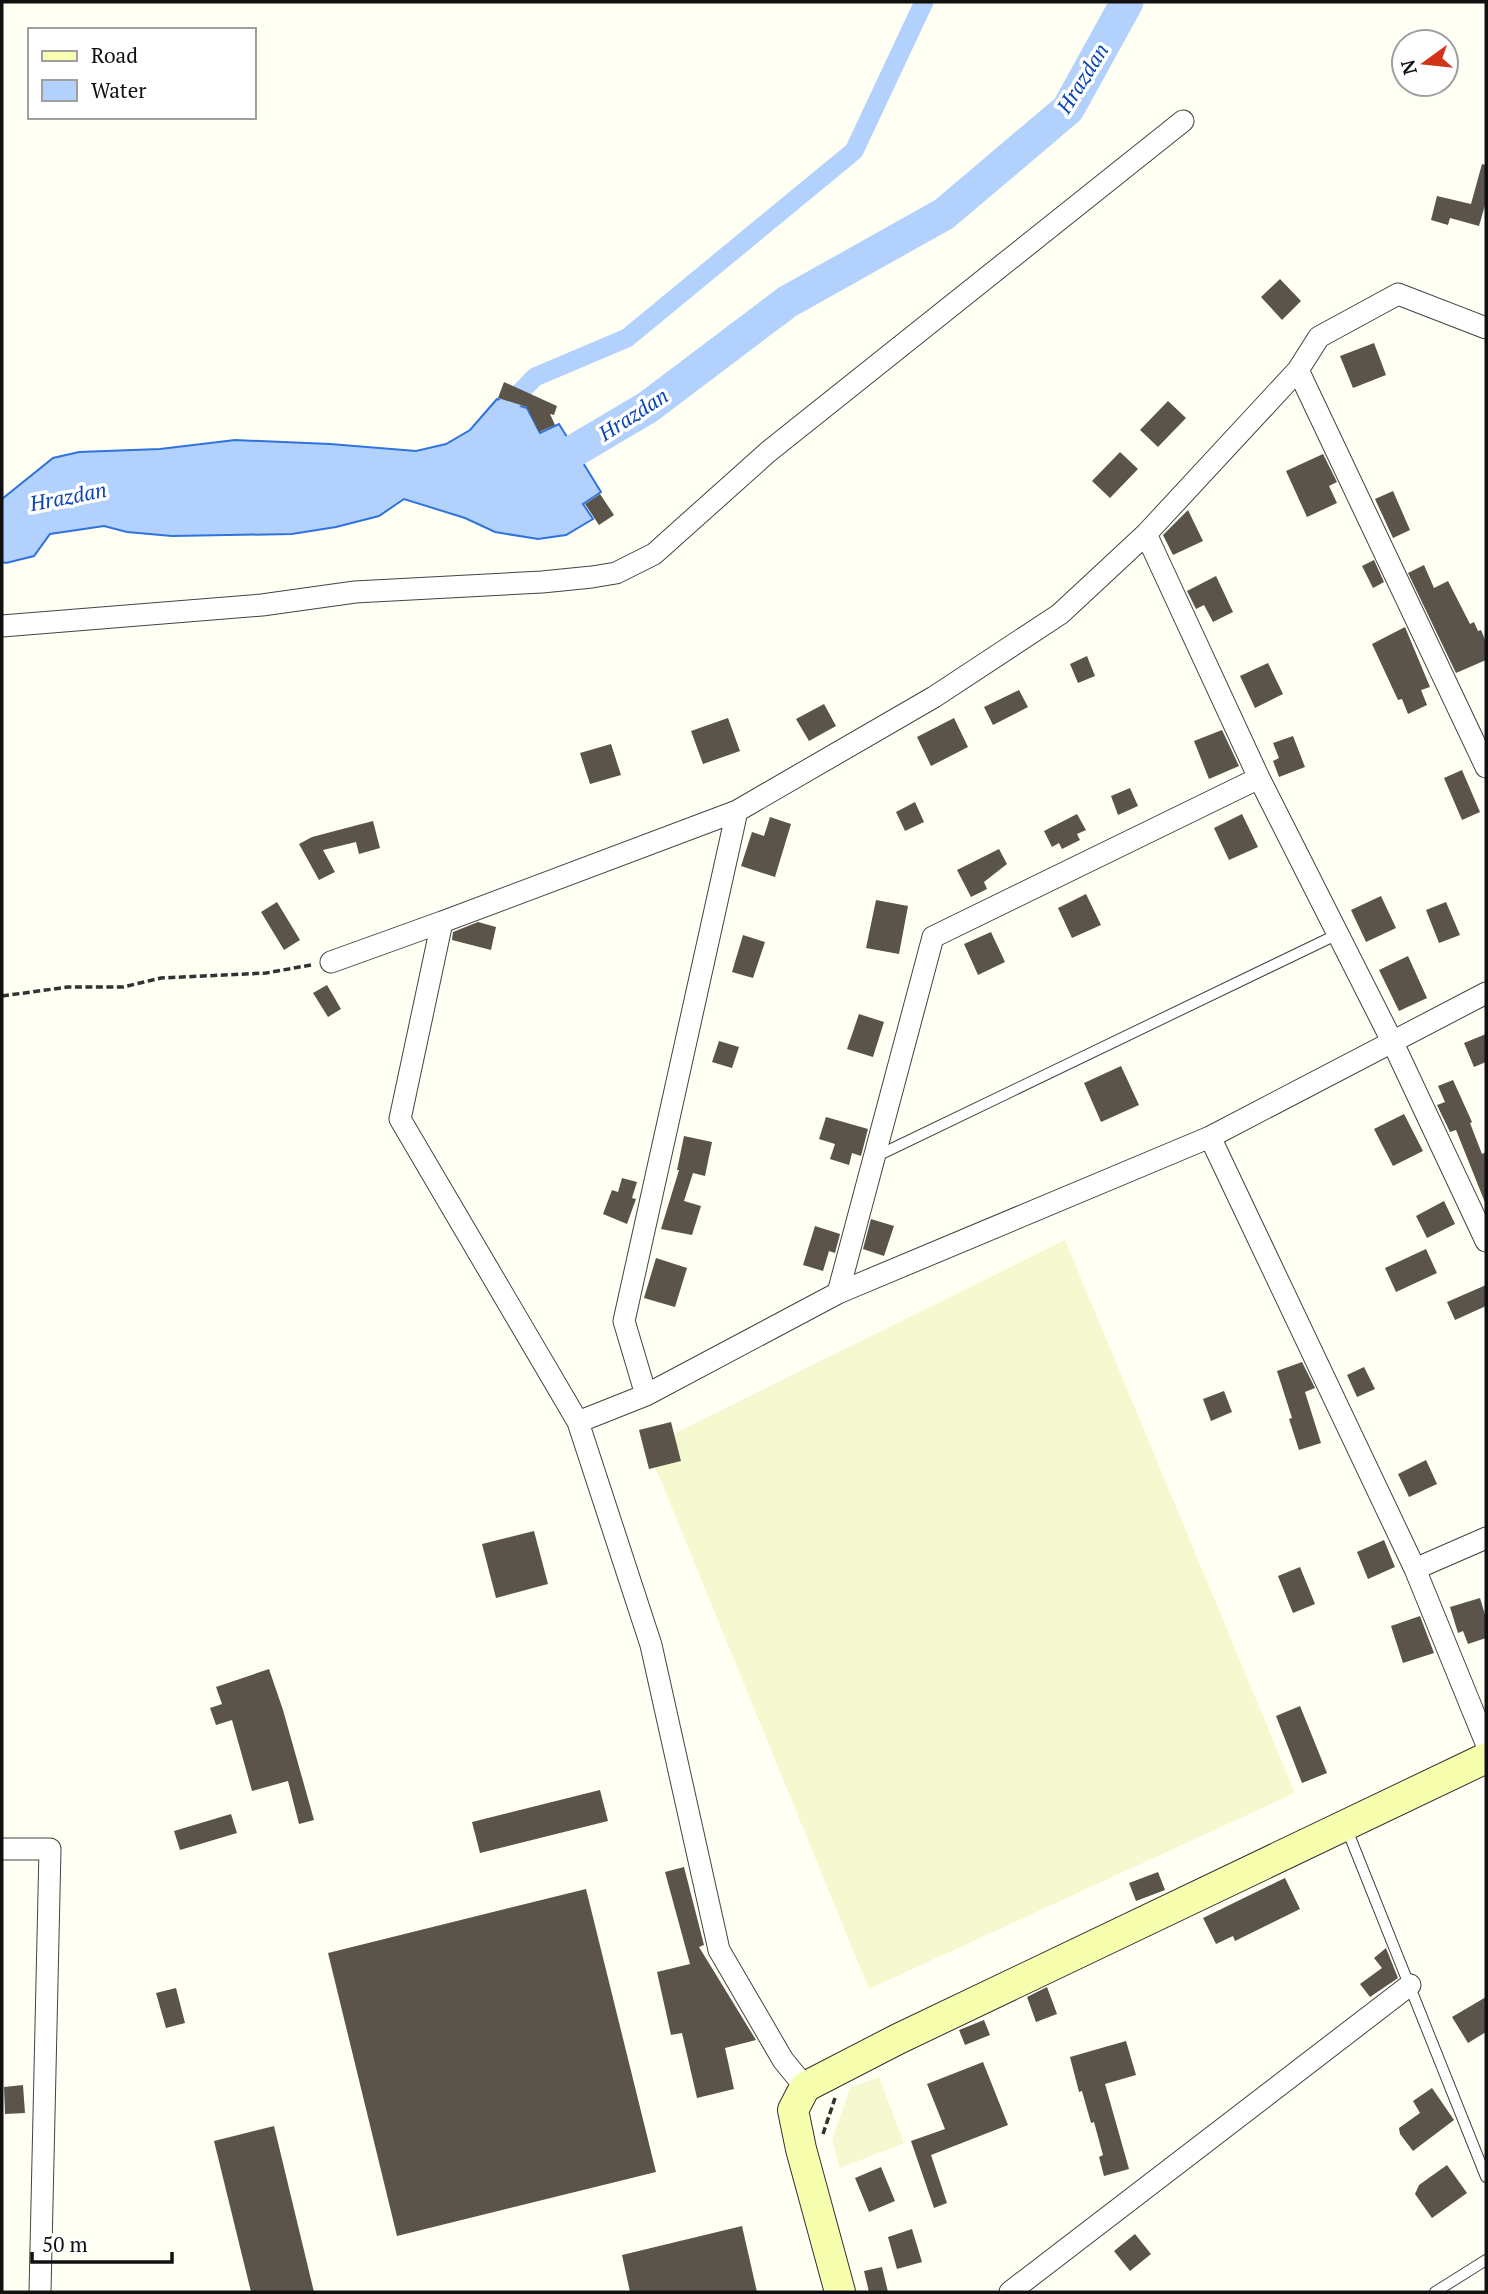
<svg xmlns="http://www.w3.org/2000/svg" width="1488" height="2294" viewBox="0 0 1488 2294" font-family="'PT Serif',serif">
  <rect width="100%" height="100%" fill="#fffff3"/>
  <!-- farmland -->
  <path fill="#f4f9cf" d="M1065,1240L1295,1793L869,1989L647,1447Z
    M879,2077L904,2143L840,2168L832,2140L850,2088Z"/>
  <!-- water -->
  <path fill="#b2d1fd" stroke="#3073dc" stroke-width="2" d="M497,399L527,408L540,433L559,424L601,492L583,504L593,519L566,535L538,539L495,532L465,518L404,499L379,516L336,527L292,534L172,536L127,532L104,526L50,534L34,556L6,563L2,562V499L53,458L79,452L160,449L235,440L330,444L416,451L446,444L470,430Z"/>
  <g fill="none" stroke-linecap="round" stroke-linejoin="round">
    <!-- canal -->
    <path stroke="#b2d1fd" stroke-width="19" d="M505,408L535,377L627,338L854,151L924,2"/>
    <!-- river -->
    <path stroke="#b2d1fd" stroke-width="33" d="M535,474L648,407L787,302L944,214L1068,109L1127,2"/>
  </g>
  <!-- building -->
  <path fill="#5a544b" d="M1482,164L1486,165V202L1479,226L1450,218L1448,225L1431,220L1437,196L1471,204Z
    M1280,279L1301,301L1282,320L1261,297Z
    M1374,343L1386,375L1353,388L1340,356Z
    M504,382L557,406L554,415L550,414L555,425L539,432L527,407L498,398Z
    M1168,401L1186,418L1158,447L1140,430Z
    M1120,452L1138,469L1110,498L1092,481Z
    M1323,454L1337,482L1329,486L1337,503L1307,517L1286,471Z
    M1393,491L1410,530L1393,538L1375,499Z
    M600,494L614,515L599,525L585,504Z
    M1188,510L1203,541L1173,555L1163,535Z
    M1374,560L1384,582L1373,588L1362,566Z
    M1424,565L1434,588L1448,581L1470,624L1474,622L1478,631L1481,630L1486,642V660L1456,673L1408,573Z
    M1216,576L1233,612L1213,622L1204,605L1196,609L1187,591Z
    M1405,627L1430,687L1421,690L1427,705L1408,714L1402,699L1398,700L1372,644Z
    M1087,656L1095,676L1078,683L1070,664Z
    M1268,663L1283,694L1255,708L1240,676Z
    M1019,690L1028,707L993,725L984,707Z
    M824,704L836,726L809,741L796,719Z
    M728,718L740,751L703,764L691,731Z
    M954,718L968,747L931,766L917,737Z
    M1222,730L1239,766L1209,779L1194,741Z
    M1293,736L1305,767L1279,777L1273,761L1279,758L1273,743Z
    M611,744L621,775L590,784L580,753Z
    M1462,770L1480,812L1462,820L1444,778Z
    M1130,788L1138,806L1118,815L1111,796Z
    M915,802L924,822L905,831L896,812Z
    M1077,814L1086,830L1077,834L1080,840L1062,849L1059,843L1052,847L1044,831Z
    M1242,814L1258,847L1229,860L1214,828Z
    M770,817L791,824L775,877L741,866L752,832L764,836Z
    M373,821L380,848L359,854L356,842L323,850L335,872L319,880L299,844L312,837Z
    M999,849L1007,864L984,882L987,889L971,897L957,870Z
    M1086,894L1101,925L1072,938L1058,908Z
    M1381,896L1396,928L1366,942L1351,910Z
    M876,900L908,906L899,954L866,948Z
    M277,902L300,940L284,950L261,912Z
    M1446,902L1460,935L1439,943L1426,910Z
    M478,922L496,927L491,950L452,940L453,932Z
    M991,932L1005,962L978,975L964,944Z
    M743,935L765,942L753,978L732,972Z
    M1408,956L1427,998L1399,1011L1379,970Z
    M327,985L341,1009L328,1017L313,993Z
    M859,1014L884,1022L873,1057L847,1049Z
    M1486,1034V1062L1474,1067L1464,1043Z
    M719,1041L739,1047L732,1068L712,1062Z
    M1121,1066L1139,1105L1101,1122L1084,1083Z
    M1453,1080L1472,1122L1470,1123L1482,1154L1486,1152V1205L1456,1130L1450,1132L1437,1105L1445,1102L1438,1086Z
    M1404,1114L1423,1151L1393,1166L1374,1129Z
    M826,1117L868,1129L861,1156L852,1153L849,1165L830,1159L835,1144L819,1139Z
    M684,1136L712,1142L705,1176L693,1173L684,1201L701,1206L692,1235L661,1229L679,1170H677Z
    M622,1178L637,1182L632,1198L636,1199L627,1224L603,1214L612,1190L618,1192Z
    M1444,1201L1455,1224L1427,1238L1416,1216Z
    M871,1219L894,1226L884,1256L863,1249Z
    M815,1226L840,1234L835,1253L829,1251L823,1271L803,1265Z
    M1426,1249L1437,1273L1396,1292L1385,1268Z
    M656,1258L687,1268L675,1307L644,1298Z
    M1486,1285V1306L1455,1320L1447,1302Z
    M1302,1362L1315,1388L1305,1392L1321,1443L1299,1450L1289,1419L1292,1418L1277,1371Z
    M1364,1367L1375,1389L1357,1397L1347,1375Z
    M1224,1391L1232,1412L1211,1421L1203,1399Z
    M671,1422L681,1461L649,1469L639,1430Z
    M1426,1460L1437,1484L1409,1497L1398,1474Z
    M534,1531L548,1584L496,1598L482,1544Z
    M1384,1540L1395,1567L1368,1579L1357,1552Z
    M1300,1567L1315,1604L1293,1613L1278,1576Z
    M1480,1598L1486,1618V1638L1468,1644L1463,1631L1458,1633L1450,1607Z
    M1420,1616L1434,1653L1403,1663L1391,1626Z
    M269,1669L283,1710L314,1820L299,1824L288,1781L252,1791L232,1720L216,1725L210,1708L222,1704L216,1687Z
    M1300,1706L1327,1773L1302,1783L1276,1716Z
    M600,1790L608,1821L480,1853L472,1822Z
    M231,1814L237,1833L180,1850L174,1831Z
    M684,1867L704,1945L699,1947L756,2040L725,2048L734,2089L697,2098L682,2033L671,2035L657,1972L690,1964L665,1872Z
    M1158,1872L1165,1890L1136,1901L1129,1883Z
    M1285,1878L1300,1909L1235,1941L1233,1936L1216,1944L1203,1918Z
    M586,1889L656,2172L397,2236L328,1953Z
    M1386,1948L1398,1978L1370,1997L1360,1984L1382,1968L1374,1958Z
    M1047,1987L1057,2014L1036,2022L1027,1997Z
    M176,1988L185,2023L166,2028L156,1993Z
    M1486,1997V2032L1468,2043L1452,2017Z
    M984,2020L990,2035L965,2045L959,2030Z
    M1126,2041L1136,2075L1105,2084L1129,2169L1104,2176L1099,2157L1103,2155L1094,2122L1091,2123L1082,2091L1079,2092L1070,2057Z
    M983,2062L1008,2125L931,2155L947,2203L934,2208L911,2141L945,2129L927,2084Z
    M23,2085L25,2113L5,2114L4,2087Z
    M1432,2088L1454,2120L1413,2151L1400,2134L1399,2128L1420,2113L1413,2101Z
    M274,2126L314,2292H251L214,2141Z
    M1447,2165L1467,2193L1432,2218L1415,2194L1419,2185Z
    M881,2167L895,2201L869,2212L855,2178Z
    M742,2226L757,2292H630L622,2255Z
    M912,2229L922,2262L897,2269L888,2237Z
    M1135,2234L1151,2254L1130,2271L1114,2251Z
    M882,2267L888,2292H869L864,2271Z"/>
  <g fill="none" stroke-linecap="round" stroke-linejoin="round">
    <defs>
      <path id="lane" d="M877,1156L1338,934
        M1346,1827L1486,2177
        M1435,2292L1486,2260"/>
      <path id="street" d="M1298,370L1319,337L1398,294L1486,328
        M1146,534L1259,778L1392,1041L1486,1241
        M2,626L262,605L355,592L542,582L592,577L616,573L654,554L768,452L1183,121
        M331,962L442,922
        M1210,1137L1415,1569
        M838,1293L933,937L1259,778
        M646,1395L624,1321L737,811L934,697L1060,614L1146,534L1298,370L1486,767
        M578,1422L400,1119L442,922L737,811
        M1486,1538L1415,1569L1486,1743
        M2,1849H50L40,2292
        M805,2087L783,2060L719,1950L651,1645L578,1422L646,1395L838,1293L1210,1137L1486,993
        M1010,2292L1410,1985"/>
      <path id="secondary" d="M840,2292L801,2149L793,2110L805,2087L898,2039L1486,1758"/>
    </defs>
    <!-- lane casing -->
    <use href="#lane" stroke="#434343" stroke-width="12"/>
    <!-- street casing -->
    <use href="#street" stroke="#434343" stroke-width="23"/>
    <!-- secondary casing -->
    <use href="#secondary" stroke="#323232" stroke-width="32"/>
    <!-- path -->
    <path stroke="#323232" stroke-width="3.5" stroke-dasharray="7 3.5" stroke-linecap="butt" d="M2,996L68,987H123L161,978L266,973L311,965
      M823,2134L835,2098"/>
    <!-- lane -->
    <use href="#lane" stroke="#fff" stroke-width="10"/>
    <!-- street -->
    <use href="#street" stroke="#fff" stroke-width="21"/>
    <!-- secondary -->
    <use href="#secondary" stroke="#f7ffae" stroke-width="30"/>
  </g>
  <g text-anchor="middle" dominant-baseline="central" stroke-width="7" stroke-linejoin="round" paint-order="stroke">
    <!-- water labels -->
    <g font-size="21" font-style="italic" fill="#0a45b2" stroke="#fff">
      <text transform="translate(1082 78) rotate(-58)">Hrazdan</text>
      <text transform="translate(633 414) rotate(-33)">Hrazdan</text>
      <text transform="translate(68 496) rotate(-11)">Hrazdan</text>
    </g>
  </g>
  <!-- border -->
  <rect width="1488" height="2294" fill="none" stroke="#101010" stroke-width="7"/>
  <!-- legend -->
  <rect x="28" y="28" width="228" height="91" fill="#ffffff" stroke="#9f9f9f" stroke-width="2"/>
  <rect x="42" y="51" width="35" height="10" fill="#f7ffae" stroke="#9f9f9f" stroke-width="2"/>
  <text x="91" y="63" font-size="21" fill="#101010">Road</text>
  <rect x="42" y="80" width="35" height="21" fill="#b2d1fd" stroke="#9f9f9f" stroke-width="2"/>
  <text x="91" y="98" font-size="21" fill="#101010">Water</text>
  <!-- north arrow -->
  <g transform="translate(1425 63) rotate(255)"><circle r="33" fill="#ffffff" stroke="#9f9f9f" stroke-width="2"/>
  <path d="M0-5L12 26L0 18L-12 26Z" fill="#d13517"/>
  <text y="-10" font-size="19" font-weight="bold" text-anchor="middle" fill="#101010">N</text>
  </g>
  <!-- scale -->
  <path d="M32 2252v10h140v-10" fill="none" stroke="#101010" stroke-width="3.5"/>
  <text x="42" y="2252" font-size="21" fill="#101010" stroke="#ffffff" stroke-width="5" paint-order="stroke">50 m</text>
</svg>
